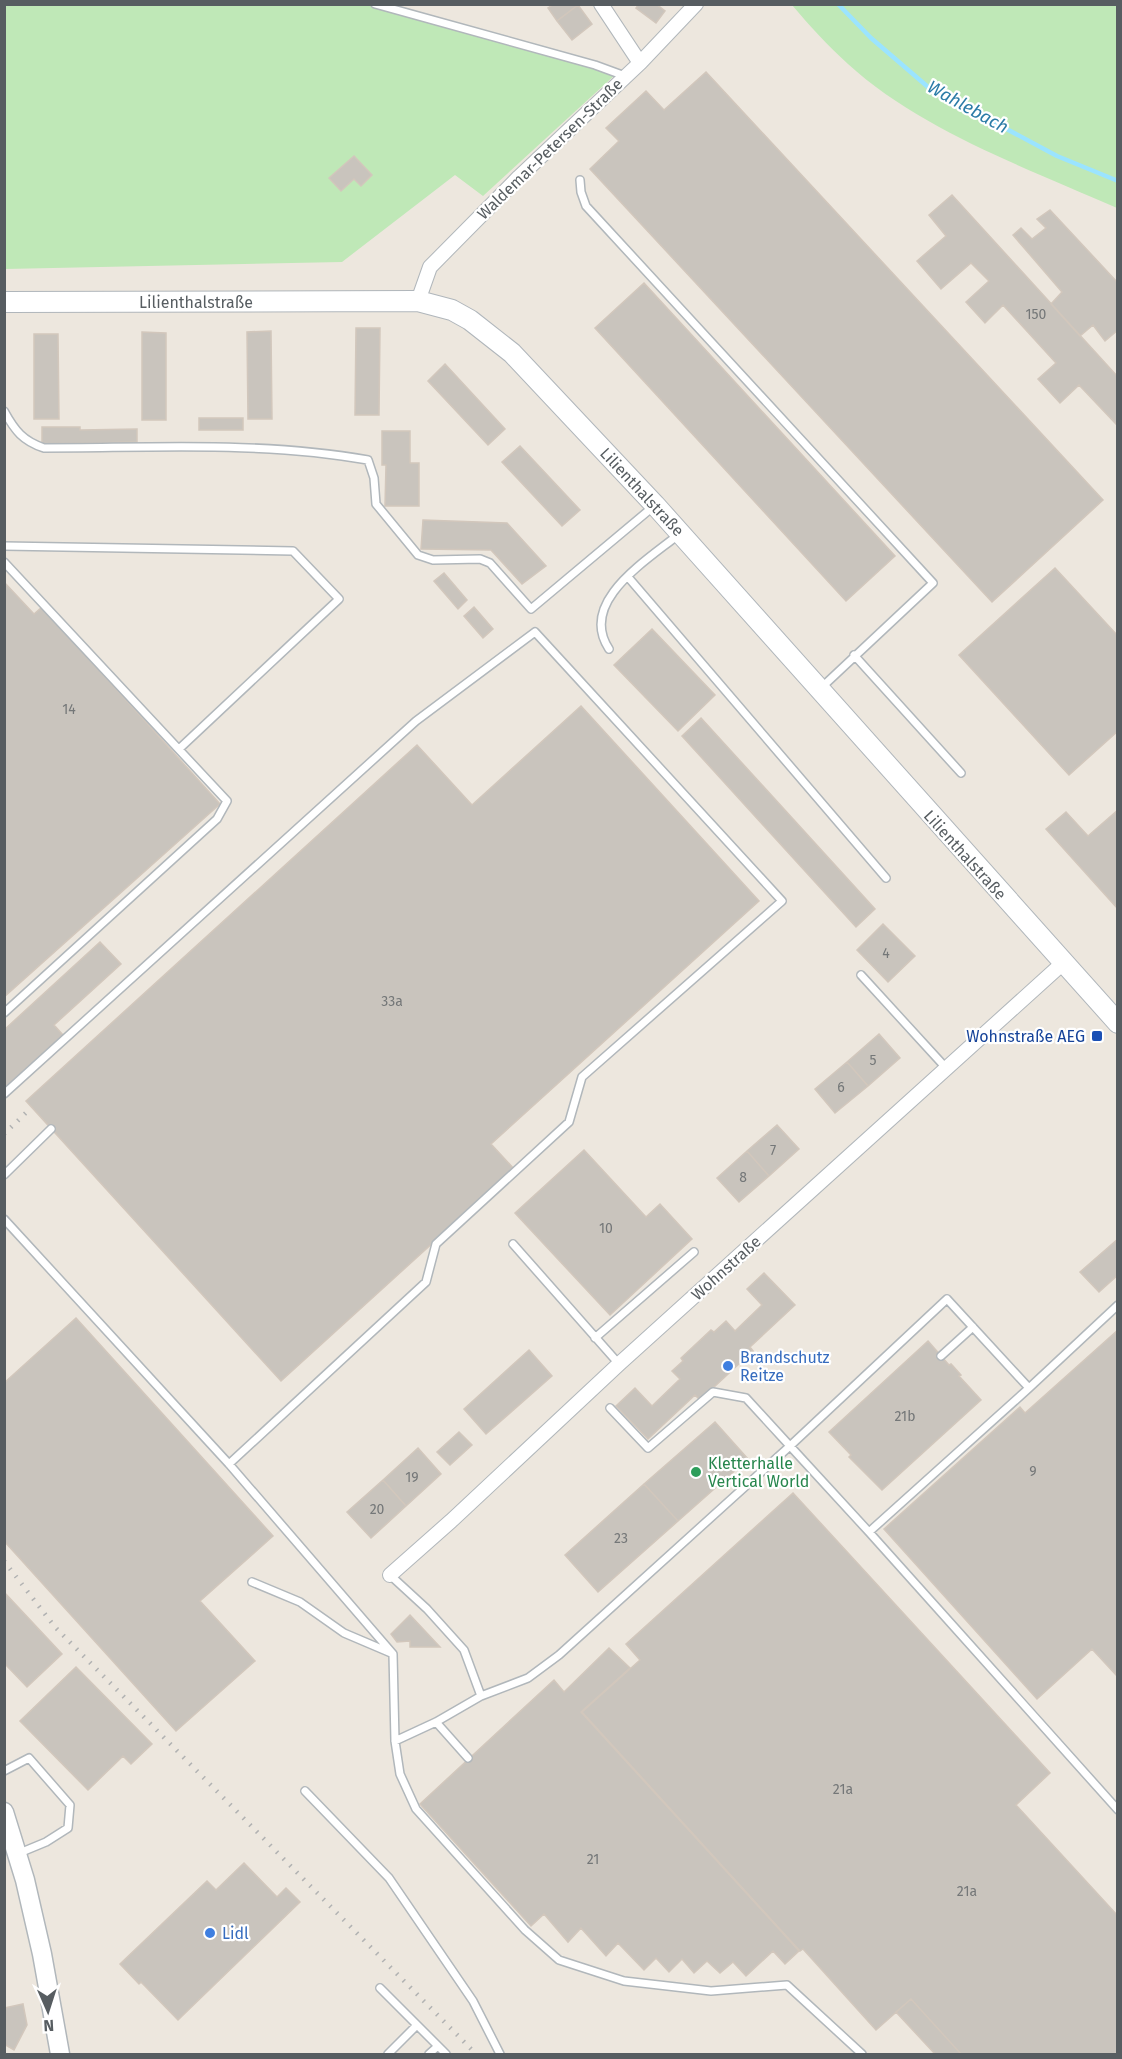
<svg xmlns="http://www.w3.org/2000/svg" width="1122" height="2059" viewBox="0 0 1122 2059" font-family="'Fira Sans',sans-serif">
  <rect width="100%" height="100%" fill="#ede7de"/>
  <!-- green -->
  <path fill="#bfe8b7" d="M4,5H367L616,74L483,196L455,175L342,262L5,269Z
    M792,5H1117V208C1029,169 920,130 848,64C828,46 809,25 792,5Z"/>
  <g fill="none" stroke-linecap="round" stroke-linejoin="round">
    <!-- stream -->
    <path stroke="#9be4ff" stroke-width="4.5" d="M838,4L871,38L928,87L1057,156L1118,181"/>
  </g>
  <!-- building -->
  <path fill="#c9c4bd" stroke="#d2c7bc" stroke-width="1.5" d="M554,4H577L578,5L557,21L548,8Z
    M639,4H656L665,11L656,23L636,8Z
    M578,5L592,24L572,40L557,21Z
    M706,72L1103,500L992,602L590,169L619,141L606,128L646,91L664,110Z
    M354,156L372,175L361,186L354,179L341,191L329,178Z
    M952,195L1118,377V426L1079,385L1060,403L1038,379L1056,363L1003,305L985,323L966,302L989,281L971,263L941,289L917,261L946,236L929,215Z
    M1050,210L1118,283V330L1105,341L1093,325L1080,336L1051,304L1062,292L1013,235L1021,228L1032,239L1046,228L1037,219Z
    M644,283L895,556L846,601L595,328Z
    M356,328H380L379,415H355Z
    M271,331L272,419H248L247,332Z
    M142,332L166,333V420H142Z
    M34,334H58L59,419H34Z
    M445,364L505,429L488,445L428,381Z
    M199,418H243V430H199Z
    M42,427H80V430L137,429V442L42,444Z
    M382,431H410V463H419V506H385L386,465H382Z
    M520,446L580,510L562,526L502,462Z
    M423,520L507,523L546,566L522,584L491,550L421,549Z
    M1055,568L1118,636V731L1069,775L959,655Z
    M444,573L467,600L458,609L434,581Z
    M4,582L34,614L42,607L220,804L4,997Z
    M474,607L493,629L483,638L464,616Z
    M652,629L715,695L678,731L614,665Z
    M581,706L759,901L491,1144L514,1169L281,1381L26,1101L417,745L472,805Z
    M701,718L875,909L856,927L682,736Z
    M1118,810V909L1046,829L1066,812L1088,836Z
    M883,924L915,956L888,982L857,950Z
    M100,942L121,964L54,1025L63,1035L4,1088V1030Z
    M879,1034L900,1058L868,1086L847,1062Z
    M847,1062L868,1086L835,1113L815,1089Z
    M777,1125L799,1149L769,1176L747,1151Z
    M584,1150L646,1217L660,1204L692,1239L610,1315L515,1213Z
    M747,1151L769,1176L739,1202L717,1178Z
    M1118,1239V1275L1099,1292L1080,1272Z
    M764,1273L795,1305L750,1347L753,1351L700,1400L695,1395L648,1439L616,1406L635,1388L652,1406L680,1379L672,1371L683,1361L681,1358L711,1330L714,1332L726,1321L735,1331L762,1305L747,1289Z
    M76,1318L273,1536L200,1601L255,1661L176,1731L4,1541V1383Z
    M1118,1330V1677L1092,1649L1037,1699L884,1529L1020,1407L1025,1413Z
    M928,1341L949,1365L951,1364L953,1366L961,1375L959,1376L981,1400L882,1490L849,1457L851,1455L829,1432Z
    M529,1350L552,1376L486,1434L464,1409Z
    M715,1422L748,1459L678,1521L644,1484Z
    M459,1432L472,1445L450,1465L437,1452Z
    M418,1448L441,1474L406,1506L383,1480Z
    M383,1480L406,1506L371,1538L347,1512Z
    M644,1484L678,1521L598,1592L565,1555Z
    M793,1493L1050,1773L1016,1805L1118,1916V2054H961L911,1999L876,2030L803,1949L800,1951L582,1712L640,1660L626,1644Z
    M4,1592L62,1654L27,1687L4,1663Z
    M410,1615L440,1647H410V1641L397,1642L391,1634Z
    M609,1648L630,1668L581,1712L799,1951L785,1964L773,1951L746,1976L733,1962L720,1973L707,1961L694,1973L682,1959L669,1972L656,1958L644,1970L618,1943L606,1956L581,1928L568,1942L544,1914L531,1926L420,1804L554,1680L564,1692Z
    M76,1667L152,1744L131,1764L123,1756L88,1790L20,1721Z
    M244,1863L277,1897L286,1888L300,1902L178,2020L141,1982L139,1984L120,1964L207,1881L216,1890Z
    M911,1999L961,2054H935L896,2012Z
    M23,2004L27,2025L14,2050L4,2044V2008Z"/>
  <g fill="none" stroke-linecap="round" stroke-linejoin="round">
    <defs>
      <path id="service" d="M375,4L595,65L625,76
        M580,180L581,192L586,206L933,583L821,688
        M4,411C15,431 23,441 44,448C152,448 262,441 368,460L374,478L376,504L418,555L433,560L480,559L490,563L531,609L654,506
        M4,546L293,551L339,599L179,749
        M4,562L227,801L217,819L4,1013
        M628,577L886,878
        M609,649C578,602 646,561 678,535
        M854,655L961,773
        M861,975L947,1069
        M4,1094L416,721L535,632L782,901L582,1077L569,1122L436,1244L426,1282L229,1464
        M4,1175L51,1129
        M4,1219L229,1464L393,1654L395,1741L400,1774L416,1809L525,1930L559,1960L624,1981L711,1991L787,1985L862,2054
        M513,1244L619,1364
        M595,1338L694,1252
        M941,1356L973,1327
        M610,1408L648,1448L713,1392L746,1398L790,1446L947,1299L1029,1388
        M869,1532L1029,1388L1118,1305
        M390,1575L427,1609L464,1650L481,1696
        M252,1582L300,1602L344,1633L391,1653
        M436,1722L468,1758
        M395,1741L436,1722L481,1696L528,1678L559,1655L790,1446L869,1532L1118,1810
        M4,1771L29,1758L70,1805L68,1828L46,1842L17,1854
        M305,1791L389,1878L473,2001L500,2054
        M380,1988L446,2054
        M388,2054L417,2025
        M429,2054L438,2046"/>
      <path id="minor" d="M601,4L640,63
        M418,301L430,267L519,177L640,63L696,4
        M390,1575L451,1521L619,1364L1063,963"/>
      <path id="tertiary" d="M4,1812L25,1880L42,1954L60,2054"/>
      <path id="secondary" d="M4,302L418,301L452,310L470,320L512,353L655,505L1118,1023"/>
    </defs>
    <!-- service casing -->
    <use href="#service" stroke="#b1b7bb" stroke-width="10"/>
    <!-- minor casing -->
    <use href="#minor" stroke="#b1b7bb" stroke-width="16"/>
    <!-- tertiary casing -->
    <use href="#tertiary" stroke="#b1b7bb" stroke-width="21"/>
    <!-- secondary casing -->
    <use href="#secondary" stroke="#b0b6bb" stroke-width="22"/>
    <!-- service -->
    <use href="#service" stroke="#fff" stroke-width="7"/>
    <!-- minor -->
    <use href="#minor" stroke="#fff" stroke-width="14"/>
    <!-- tertiary -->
    <use href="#tertiary" stroke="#fff" stroke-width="18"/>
    <!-- secondary -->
    <use href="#secondary" stroke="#fff" stroke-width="20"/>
    <!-- rail -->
    <path stroke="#b1b2b2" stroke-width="4.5" stroke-dasharray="1.5 8" stroke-linecap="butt" d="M4,1134L31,1108
      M4,1561L55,1627L476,2054"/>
  </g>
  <!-- markers -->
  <rect fill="#1a4fb4" stroke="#fff" stroke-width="2" x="1091" y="1030" width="12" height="12" rx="3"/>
  <g fill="#3f7fe0" stroke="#fff" stroke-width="2">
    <circle cx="728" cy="1366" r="6"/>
    <circle cx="210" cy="1933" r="6"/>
  </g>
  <circle fill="#2e9e5b" stroke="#fff" stroke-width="2" cx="696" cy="1472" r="6"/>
  <g text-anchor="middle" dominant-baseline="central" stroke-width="4.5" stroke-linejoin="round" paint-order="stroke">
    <!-- number labels -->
    <g font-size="14" fill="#747778">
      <text x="1036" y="314">150</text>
      <text x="69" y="709">14</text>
      <text x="886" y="953">4</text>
      <text x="392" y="1001">33a</text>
      <text x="873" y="1060">5</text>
      <text x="841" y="1087">6</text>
      <text x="773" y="1150">7</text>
      <text x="743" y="1177">8</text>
      <text x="606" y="1228">10</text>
      <text x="905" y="1416">21b</text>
      <text x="1033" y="1471">9</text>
      <text x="412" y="1477">19</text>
      <text x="377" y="1509">20</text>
      <text x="621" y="1538">23</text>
      <text x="843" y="1789">21a</text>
      <text x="593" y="1859">21</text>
      <text x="967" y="1891">21a</text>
    </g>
    <!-- street labels -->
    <g font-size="16" fill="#575d61" stroke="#fff">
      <text transform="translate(550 149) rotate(-44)">Waldemar-Petersen-Straße</text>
      <text x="196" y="302">Lilienthalstraße</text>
      <text transform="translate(642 492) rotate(47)">Lilienthalstraße</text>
      <text transform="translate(965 855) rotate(48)">Lilienthalstraße</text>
      <text transform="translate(726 1268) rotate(-42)">Wohnstraße</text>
    </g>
    <!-- transit labels -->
    <g font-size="16" fill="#164399" stroke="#fff" text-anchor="end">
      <text x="1085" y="1036">Wohnstraße AEG</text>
    </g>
    <!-- shop labels -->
    <g font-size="16" fill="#366cbe" stroke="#fff" text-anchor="start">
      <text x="740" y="1357">Brandschutz<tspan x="740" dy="18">Reitze</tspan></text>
      <text x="222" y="1933">Lidl</text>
    </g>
    <!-- leisure labels -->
    <g font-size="16" fill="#27864d" stroke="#fff" text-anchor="start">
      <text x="708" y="1463">Kletterhalle<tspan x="708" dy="18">Vertical World</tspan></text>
    </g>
    <!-- water labels -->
    <g font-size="18" font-style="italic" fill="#2c7ca7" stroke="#fff">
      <text transform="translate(968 107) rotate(29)">Wahlebach</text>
    </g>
  </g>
  <!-- border -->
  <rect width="1122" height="2059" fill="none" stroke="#575d61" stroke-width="12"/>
  <!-- north arrow -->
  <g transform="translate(48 2011) rotate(177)" stroke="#ffffff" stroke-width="4.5" paint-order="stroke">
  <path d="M0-4.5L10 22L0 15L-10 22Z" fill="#575d61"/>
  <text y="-9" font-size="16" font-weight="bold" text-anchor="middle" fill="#575d61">N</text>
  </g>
</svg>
